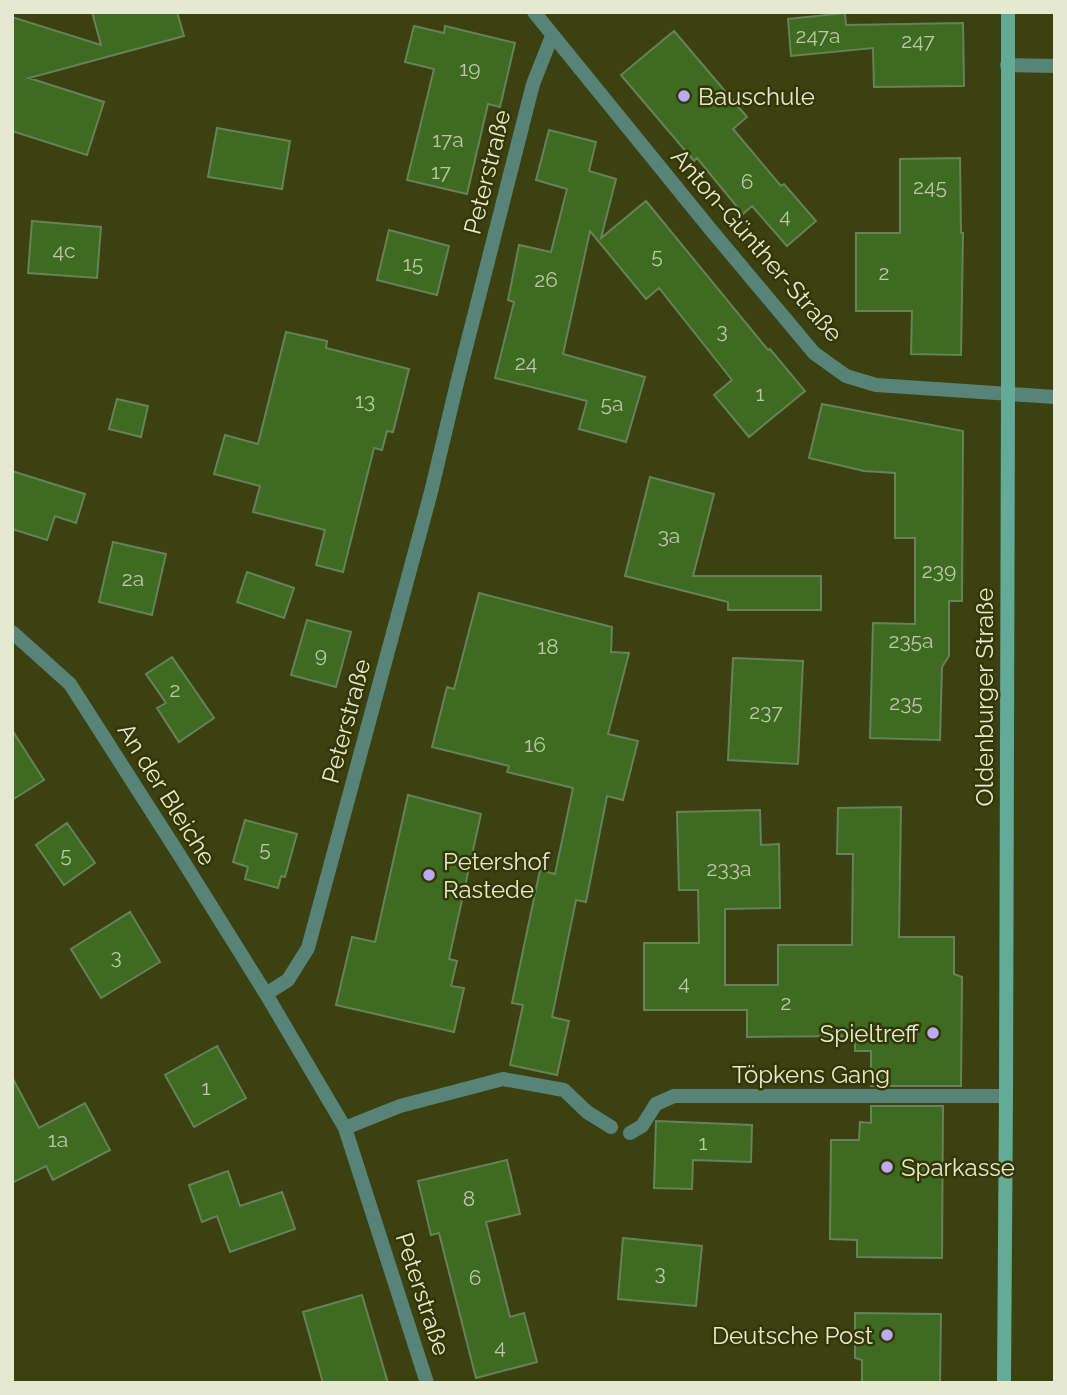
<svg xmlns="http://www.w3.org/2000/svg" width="1067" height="1395" viewBox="0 0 1067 1395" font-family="Raleway,sans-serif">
  <rect width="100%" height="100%" fill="#3c4111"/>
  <!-- building -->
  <path fill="#3e6a21" stroke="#678259" stroke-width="2" d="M92,12H177L184,36L29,78L104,102L87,155L12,131V17L101,45Z
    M845,13L846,25L963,23L964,86L874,87L873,48L791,56L788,19Z
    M414,26L444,33L445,26L515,43L500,107L488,104L467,194L407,180L434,69L405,62Z
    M674,31L747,117L733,129L781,186L784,184L816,221L787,246L752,206L743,214L697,158L694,161L621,75Z
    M217,128L290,141L282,189L208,177Z
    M549,130L596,142L589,171L616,179L601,238L646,201L768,350L770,349L805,391L749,437L714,395L732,380L659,288L646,299L590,231L563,354L645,377L626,442L579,429L587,401L495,378L514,302L508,300L519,245L551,252L567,189L536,180Z
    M960,158L961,233H963L961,355L911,354L912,311H856V233H900V159Z
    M32,221L101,227L97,278L28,273Z
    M389,230L449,246L437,295L377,280Z
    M286,332L327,341L326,348L409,369L393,432L387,431L382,450L374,448L343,572L316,565L325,530L253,512L260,486L214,474L225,435L258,444Z
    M117,399L148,406L141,437L109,429Z
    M822,404L963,431L962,601H949V656L942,667L940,740L870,738L873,623L915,624V538H895V473L864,471L809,458Z
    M12,471L85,494L76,523L55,516L47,540L12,529Z
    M650,477L714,494L693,576H821V610H728V602L625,576Z
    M113,542L166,554L152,615L99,602Z
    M247,572L294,588L284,618L237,602Z
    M479,593L612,627L611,652L629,653L608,734L638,741L623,800L607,796L586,902L576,900L552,1017L569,1021L557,1075L510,1065L523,1005L512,1003L540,870L555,874L573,788L507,772L509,766L432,747L447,687L454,689Z
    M307,620L351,632L336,687L291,675Z
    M172,657L214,718L179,742L157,708L166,703L146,674Z
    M733,658L803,661L798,764L728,760Z
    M12,730L44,780L12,800Z
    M408,795L481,814L449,959L457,961L451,986L464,988L454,1032L336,1005L352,937L375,942Z
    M901,807L899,937H954V974L962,977L961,1086H871V1051H855V1036L747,1037V1010H644V943H699L698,890H679L677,812L760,810L761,845L779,844L780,908L725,909V985H778V945H852L853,854H837L838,808Z
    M245,820L297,834L285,877L281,876L278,888L245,879L248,867L233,862Z
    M67,823L95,863L64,885L36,845Z
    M130,912L160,962L101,998L71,949Z
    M217,1046L246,1098L194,1127L165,1075Z
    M12,1077L39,1128L85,1103L110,1150L53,1180L46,1166L12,1183Z
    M871,1106H943L942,1258L857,1257V1240L830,1239L831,1140H859L860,1122L871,1123Z
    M656,1121L752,1125L751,1162L693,1160L692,1189L654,1188Z
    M507,1160L520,1214L486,1222L510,1317L524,1313L537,1362L476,1378L439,1233L431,1235L418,1181Z
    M228,1171L240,1206L282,1192L295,1229L230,1252L217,1216L202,1222L189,1185Z
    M623,1238L702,1246L696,1306L618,1299Z
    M362,1295L388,1383H323L303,1312Z
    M855,1313L941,1314L940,1383H862V1360L855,1358Z"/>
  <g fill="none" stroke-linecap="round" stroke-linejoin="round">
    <!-- street -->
    <path stroke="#588377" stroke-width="14" d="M534,12L711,230L814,353L846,376L876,385L1055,397
      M1007,65L1055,66
      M12,632L70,684L180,856L266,994L345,1128L427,1383
      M266,994L288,980L308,948L431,492L457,383L533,84L552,36
      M345,1128L400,1106L503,1079L564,1090L587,1112L611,1127
      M630,1133L642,1126L656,1104L674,1096H1006"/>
    <!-- secondary -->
    <path stroke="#63aa97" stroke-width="14" d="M1004,1383L1006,1096L1008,394V12"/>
  </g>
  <!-- markers -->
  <g fill="#bcaaf5" stroke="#323704" stroke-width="2.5">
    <circle cx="684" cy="96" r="7"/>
    <circle cx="429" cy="875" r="7"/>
    <circle cx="933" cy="1033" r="7"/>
    <circle cx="887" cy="1167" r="7"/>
    <circle cx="887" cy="1335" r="7"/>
  </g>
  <g text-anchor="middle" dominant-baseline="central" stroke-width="5" stroke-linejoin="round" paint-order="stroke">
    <!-- number labels -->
    <g font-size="21" fill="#bbc9a4">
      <text x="818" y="35">247a</text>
      <text x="918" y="40">247</text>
      <text x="470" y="68">19</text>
      <text x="448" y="139">17a</text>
      <text x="441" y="171">17</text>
      <text x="747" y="181">6</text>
      <text x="930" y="186">245</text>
      <text x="785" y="215">4</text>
      <text x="64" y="250">4c</text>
      <text x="657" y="255">5</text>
      <text x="413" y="263">15</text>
      <text x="884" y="272">2</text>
      <text x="546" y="279">26</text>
      <text x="722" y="330">3</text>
      <text x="526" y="362">24</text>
      <text x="760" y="393">1</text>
      <text x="365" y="400">13</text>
      <text x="612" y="403">5a</text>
      <text x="669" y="535">3a</text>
      <text x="939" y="570">239</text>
      <text x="133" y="578">2a</text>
      <text x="911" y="640">235a</text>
      <text x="548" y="646">18</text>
      <text x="321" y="654">9</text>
      <text x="175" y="689">2</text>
      <text x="906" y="702">235</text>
      <text x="766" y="711">237</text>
      <text x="535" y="744">16</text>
      <text x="265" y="848">5</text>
      <text x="66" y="854">5</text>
      <text x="729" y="868">233a</text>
      <text x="116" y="956">3</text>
      <text x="684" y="982">4</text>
      <text x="786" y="1002">2</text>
      <text x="206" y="1087">1</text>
      <text x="58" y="1139">1a</text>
      <text x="703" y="1142">1</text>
      <text x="469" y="1198">8</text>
      <text x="660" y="1272">3</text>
      <text x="475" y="1277">6</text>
      <text x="500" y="1346">4</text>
    </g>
    <!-- poi labels -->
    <g font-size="24" fill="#e5e9cf" stroke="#323704" text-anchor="start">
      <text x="698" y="96">Bauschule</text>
      <text x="443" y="861">Petershof<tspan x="443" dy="28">Rastede</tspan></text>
      <text x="919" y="1033" text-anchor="end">Spieltreff</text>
      <text x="901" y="1167">Sparkasse</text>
      <text x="873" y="1335" text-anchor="end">Deutsche Post</text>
    </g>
    <!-- street labels -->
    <g font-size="24" fill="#e5e9cf" stroke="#323704">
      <text transform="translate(487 172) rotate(-76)">Peterstraße</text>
      <text transform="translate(757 245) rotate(49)">Anton-Günther-Straße</text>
      <text transform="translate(984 697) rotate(-90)">Oldenburger Straße</text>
      <text transform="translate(346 721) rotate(-75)">Peterstraße</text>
      <text transform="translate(167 794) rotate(58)">An der Bleiche</text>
      <text x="811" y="1074">Töpkens Gang</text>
      <text transform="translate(423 1294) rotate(72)">Peterstraße</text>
    </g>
  </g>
  <!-- border -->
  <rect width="1067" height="1395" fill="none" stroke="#e5e9cf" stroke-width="28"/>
</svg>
